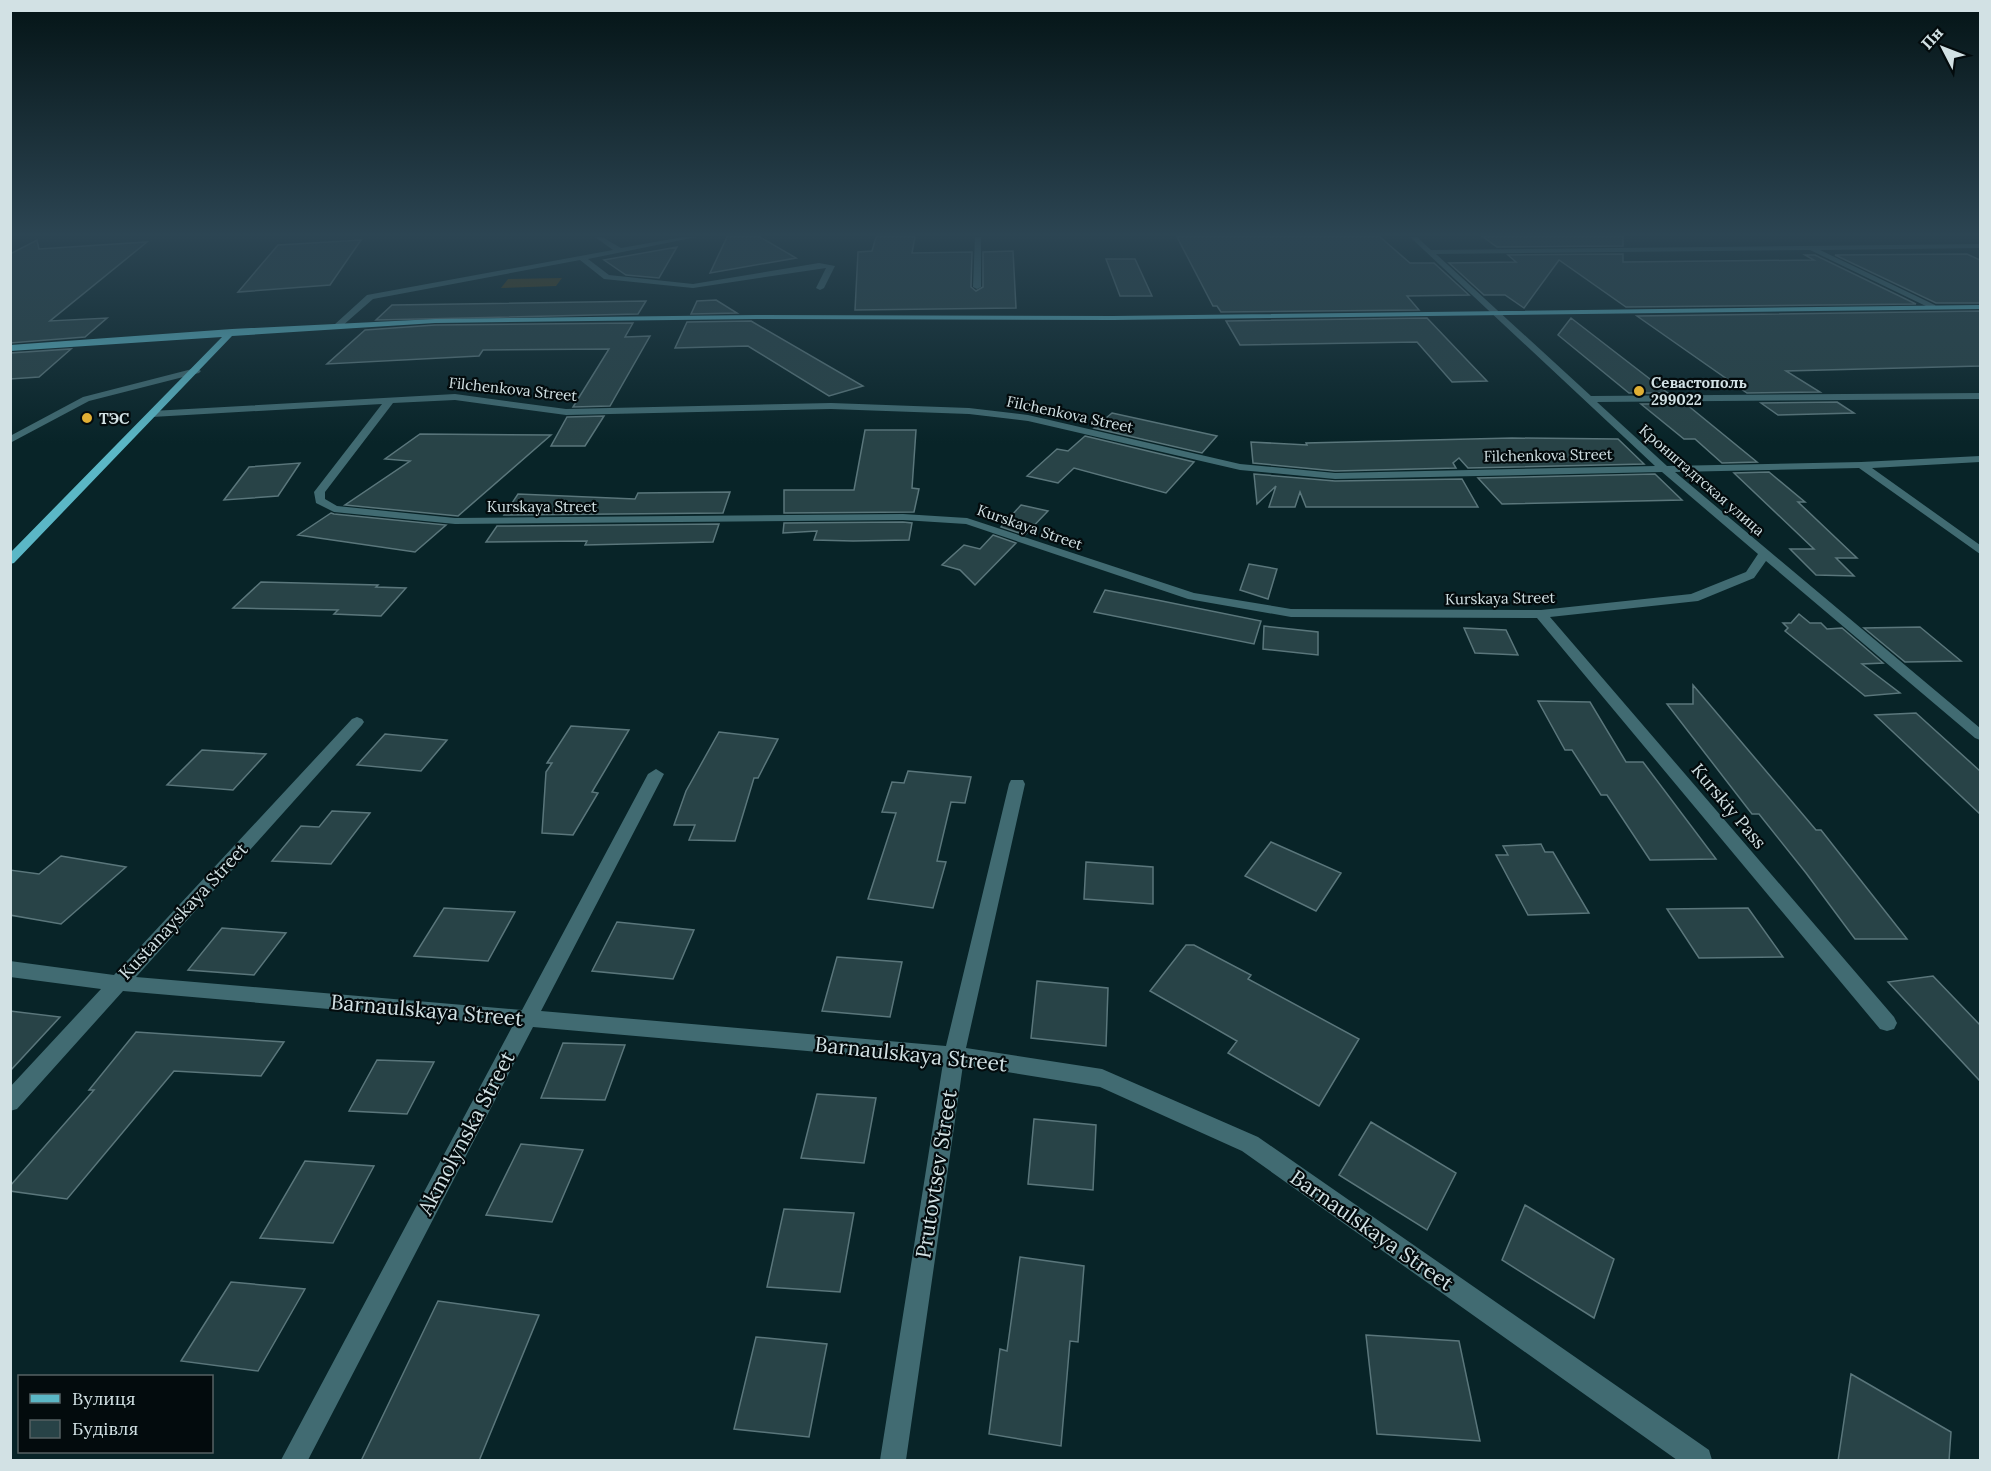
<svg xmlns="http://www.w3.org/2000/svg" width="1991" height="1471" viewBox="0 0 1991 1471" font-family="Lora,serif">
  <rect width="100%" height="100%" fill="#082428"/>
  <!-- green -->
  <path fill="#503c0c" d="M562,278L556,286L501,288L508,279Z"/>
  <!-- building -->
  <path fill="#284347" stroke="#5a767b" stroke-width="1.5" d="M727,237H760L796,258L710,273Z
    M876,237H915L912,253L972,252L971,287L976,291L983,287V252L1013,251L1016,308L855,310L858,252L872,251Z
    M1177,237H1380L1410,263H1434L1469,295L1407,296L1419,310L1221,312L1217,306H1213Z
    M1483,237H1623V246L1497,247Z
    M37,240L39,249L147,242L50,321L107,318L85,337L10,343V254Z
    M361,240L330,285L238,292L278,245Z
    M677,247L659,278L626,275L604,260Z
    M1623,254V262L1814,260L1805,255H1815L1916,304L1626,307L1559,260L1524,308L1505,295H1484L1449,263L1516,262L1508,255Z
    M1967,254L1980,260V303H1936L1835,255Z
    M1106,259H1135L1152,296H1120Z
    M716,300L737,313L691,314L697,301Z
    M646,301L638,314L376,320L392,305Z
    M1980,311V366L1786,371L1820,392L1747,393L1637,316Z
    M1427,318L1487,381L1452,382L1417,342L1240,345L1226,321Z
    M1571,318L1668,393H1629L1558,335Z
    M751,321L863,386L829,396L748,346L675,348L687,322Z
    M633,323L625,337L650,336L610,406L573,407L609,349L483,350L479,356L327,364L365,330L435,325Z
    M71,349L39,377L10,379V353Z
    M1837,402L1854,413L1778,415L1761,403Z
    M1641,404H1686L1757,462L1722,463L1695,439H1684Z
    M1112,413L1217,436L1202,453L1094,428Z
    M604,416L585,446H551L567,417Z
    M865,430H916L912,488L919,489L914,512L784,513V490H854Z
    M420,434L551,435L458,516L345,505L410,461L385,459Z
    M1085,436L1194,462L1166,493L1074,468L1058,483L1027,476L1057,449L1068,451Z
    M1512,438L1618,439L1644,464L1468,468L1459,458L1453,463L1456,468L1335,471L1253,463L1251,442L1307,445L1306,443Z
    M300,463L278,496L224,500L249,467Z
    M1769,472L1805,502H1798L1857,558H1836L1854,576L1816,575L1790,549H1814L1734,473Z
    M1254,474L1335,481L1462,479L1478,507H1306L1300,492L1295,507H1269L1276,486L1257,504Z
    M1655,474L1682,500L1502,504L1478,478Z
    M730,492L723,513L504,515L518,494L635,499L638,493Z
    M1021,505L1048,511L1025,535L1001,527Z
    M331,513L334,514L446,525L415,552L298,535Z
    M784,523L903,522L912,523L909,540L853,541L814,540L817,531L783,533Z
    M719,524L713,542L585,545L587,541L486,542L497,526Z
    M993,535L1016,543L975,585L960,570L942,565L964,545L980,549Z
    M1249,564L1277,569L1268,599L1240,590Z
    M261,582L378,585L376,587L406,588L381,616L334,614L338,610L233,608Z
    M1105,590L1157,600L1261,621L1254,644L1094,612Z
    M1799,614L1810,623H1821L1827,629L1842,628L1883,663L1862,664L1900,693L1865,696L1785,631L1788,628L1783,623H1791Z
    M1264,626L1318,632V655L1263,649Z
    M1920,627L1961,661L1905,662L1864,628Z
    M1464,628L1506,630L1518,655L1475,653Z
    M1693,685L1816,830H1821L1907,939H1855L1806,873L1759,814H1752L1667,704H1693Z
    M1538,701L1590,702L1626,762H1643L1716,859L1650,860L1607,795H1601L1572,750H1565Z
    M1916,713L1980,771V814L1875,715Z
    M571,726L629,730L592,792L598,793L573,835L542,833L546,772L552,763H547Z
    M719,732L778,739L758,778H754L735,841L689,840L695,825H674L686,791Z
    M385,734L447,740L421,771L357,765Z
    M202,750L266,754L233,790L167,785Z
    M908,771L971,777L965,803L951,802L937,861L946,862L933,908L868,899L896,813L882,812L892,782L904,783Z
    M332,811L370,813L331,864L272,861L301,826L319,827Z
    M1271,842L1341,873L1316,911L1245,876Z
    M1541,844L1545,852H1553L1589,913L1528,915L1496,855H1508L1503,846Z
    M61,856L126,867L61,924L10,915V870L39,874Z
    M1086,862L1153,867V904L1084,899Z
    M444,908L515,912L488,961L414,956Z
    M1748,908L1783,957L1699,958L1667,909Z
    M617,922L694,930L673,979L592,971Z
    M222,928L286,933L254,975L188,970Z
    M1186,945H1194L1251,975L1248,979L1359,1039L1319,1106L1228,1053L1237,1041L1150,991Z
    M837,957L902,962L890,1017L822,1011Z
    M1933,976L1980,1025V1081L1888,982Z
    M1037,981L1108,988L1106,1046L1031,1038Z
    M10,1011L60,1017L10,1071Z
    M136,1032L284,1042L261,1076L174,1071L67,1199L10,1191V1186L94,1090H89Z
    M563,1043L625,1045L605,1100L541,1098Z
    M377,1060L434,1062L407,1114L349,1111Z
    M817,1094L876,1098L864,1163L801,1158Z
    M1034,1119L1096,1125L1093,1190L1028,1184Z
    M1371,1122L1456,1173L1427,1230L1339,1175Z
    M521,1144L583,1150L552,1222L486,1215Z
    M305,1161L374,1166L333,1243L260,1238Z
    M1525,1205L1614,1259L1594,1318L1502,1260Z
    M784,1209L854,1213L840,1292L767,1287Z
    M1020,1257L1084,1266L1078,1342L1070,1341L1061,1446L989,1434L1000,1349L1007,1351Z
    M231,1282L305,1289L258,1371L181,1361Z
    M438,1301L539,1315L479,1461H361Z
    M1366,1335L1459,1341L1480,1441L1377,1434Z
    M756,1337L827,1344L809,1437L734,1429Z
    M1851,1374L1951,1432L1949,1461H1838Z"/>
  <g fill="none" stroke-linecap="round" stroke-linejoin="round">
    <!-- minor -->
    <path fill="#416b72" fill-rule="evenodd" d="M595,237H602L621,248L683,237H696L588,259L609,275L693,284L819,263L835,266L824,288L820,290L816,288L826,268L693,288L604,279L580,260L373,299L341,327L334,325L367,295L613,250Z
      M975,237H981V287L977,289L973,287Z
      M1410,237H1417L1431,250L1980,244V248L1820,250L1935,305L1936,307L1932,309L1810,250L1436,254L1591,396L1980,393V399L1597,402L1667,466L1861,462L1980,456V462L1872,468L1980,545V554L1859,468L1675,472L1980,728V740L1975,738L1766,561L1754,578L1698,601L1550,617L1894,1017L1897,1023L1894,1029L1887,1031L1880,1029L1537,618L1291,617L1188,599L966,524L903,520L455,524L334,512L316,503L314,492L382,404L152,417L147,414L152,411L455,394L566,409L831,403L969,408L1028,415L1240,464L1335,473L1655,466ZM455,400L566,415L831,409L969,414L1028,421L1240,470L1335,479L1662,472L1758,554L1746,572L1691,594L1541,610L1291,609L1194,593L967,518L903,514L455,518L337,506L325,499V492L393,403Z
      M196,368L201,371L199,373L89,401L10,443V436L83,397Z
      M357,717L362,719L364,722L362,725L136,977L522,1010L648,774L656,769L664,774L541,1011L946,1046L1009,784L1011,780H1023L1025,784L966,1048L1102,1069L1258,1137L1709,1450L1712,1460H1677L1242,1151L1100,1087L963,1065L906,1460H880L943,1063L533,1027L308,1460H281L513,1025L123,991L17,1109L10,1111V1087L101,989L10,977V961L114,975L352,719Z"/>
    <!-- major -->
    <path fill="#5bb7c6" fill-rule="evenodd" d="M1980,305V309L1113,320L756,319L435,323L232,336L14,563L10,564V553L222,337L10,351V345L232,329L435,319L756,315L1113,316Z"/>
  </g>
  <!-- sky -->
  <linearGradient id="sky" x2="0" y2="1"><stop stop-color="#041416"/><stop offset="0.53" stop-color="#2c4553"/><stop offset="1" stop-color="#2c4553" stop-opacity="0"/></linearGradient>
  <rect width="1991" height="443" fill="url(#sky)"/>
  <!-- markers -->
  <g fill="#e1af34" stroke="#030b0d" stroke-width="2">
    <circle cx="1639" cy="391" r="6"/>
    <circle cx="87" cy="418" r="6"/>
  </g>
  <g text-anchor="middle" dominant-baseline="central" stroke-width="4.5" stroke-linejoin="round" paint-order="stroke">
    <!-- far-poi labels -->
    <g font-size="15" font-weight="bold" fill="#d2e1e4" stroke="#030b0d" text-anchor="start">
      <text x="1651" y="382">Севастополь<tspan x="1651" dy="17">299022</tspan></text>
      <text x="99" y="418">ТЭС</text>
    </g>
    <!-- far-street labels -->
    <g font-size="15" fill="#d2e1e4" stroke="#030b0d">
      <text transform="translate(513 389) rotate(6)">Filchenkova Street</text>
      <text transform="translate(1070 414) rotate(12)">Filchenkova Street</text>
      <text transform="translate(1548 455) rotate(-1)">Filchenkova Street</text>
      <text transform="translate(1702 480) rotate(41)">Кронштадтская улица</text>
      <text x="542" y="506">Kurskaya Street</text>
      <text transform="translate(1030 527) rotate(19)">Kurskaya Street</text>
      <text transform="translate(1500 598) rotate(-1)">Kurskaya Street</text>
    </g>
    <!-- street labels -->
    <g font-size="18" fill="#d2e1e4" stroke="#030b0d">
      <text transform="translate(1729 806) rotate(50)">Kurskiy Pass</text>
      <text transform="translate(183 911) rotate(-47)">Kustanayskaya Street</text>
    </g>
    <!-- near-street labels -->
    <g font-size="21" fill="#d2e1e4" stroke="#030b0d">
      <text transform="translate(427 1010) rotate(5)">Barnaulskaya Street</text>
      <text transform="translate(911 1054) rotate(6)">Barnaulskaya Street</text>
      <text transform="translate(466 1133) rotate(-62)">Akmolynska Street</text>
      <text transform="translate(936 1174) rotate(-81)">Prutovtsev Street</text>
      <text transform="translate(1372 1230) rotate(35)">Barnaulskaya Street</text>
    </g>
  </g>
  <!-- border -->
  <rect width="1991" height="1471" fill="none" stroke="#d2e1e4" stroke-width="24"/>
  <!-- legend -->
  <rect x="18" y="1375" width="195" height="78" fill="#030b0d" stroke="#566163" stroke-width="1.5"/>
  <rect x="30" y="1394" width="30" height="9" fill="#5bb7c6" stroke="#566163" stroke-width="1.5"/>
  <text x="72" y="1405" font-size="18" fill="#d2e1e4">Вулиця</text>
  <rect x="30" y="1420" width="30" height="18" fill="#284347" stroke="#566163" stroke-width="1.5"/>
  <text x="72" y="1435" font-size="18" fill="#d2e1e4">Будівля</text>
  <!-- north arrow -->
  <g transform="translate(1943 48) rotate(312)" stroke="#030b0d" stroke-width="4.5" paint-order="stroke">
  <path d="M0-4.5L10 22L0 15L-10 22Z" fill="#d2e1e4"/>
  <text y="-9" font-size="16" font-weight="bold" text-anchor="middle" fill="#d2e1e4">Пн</text>
  </g>
</svg>
